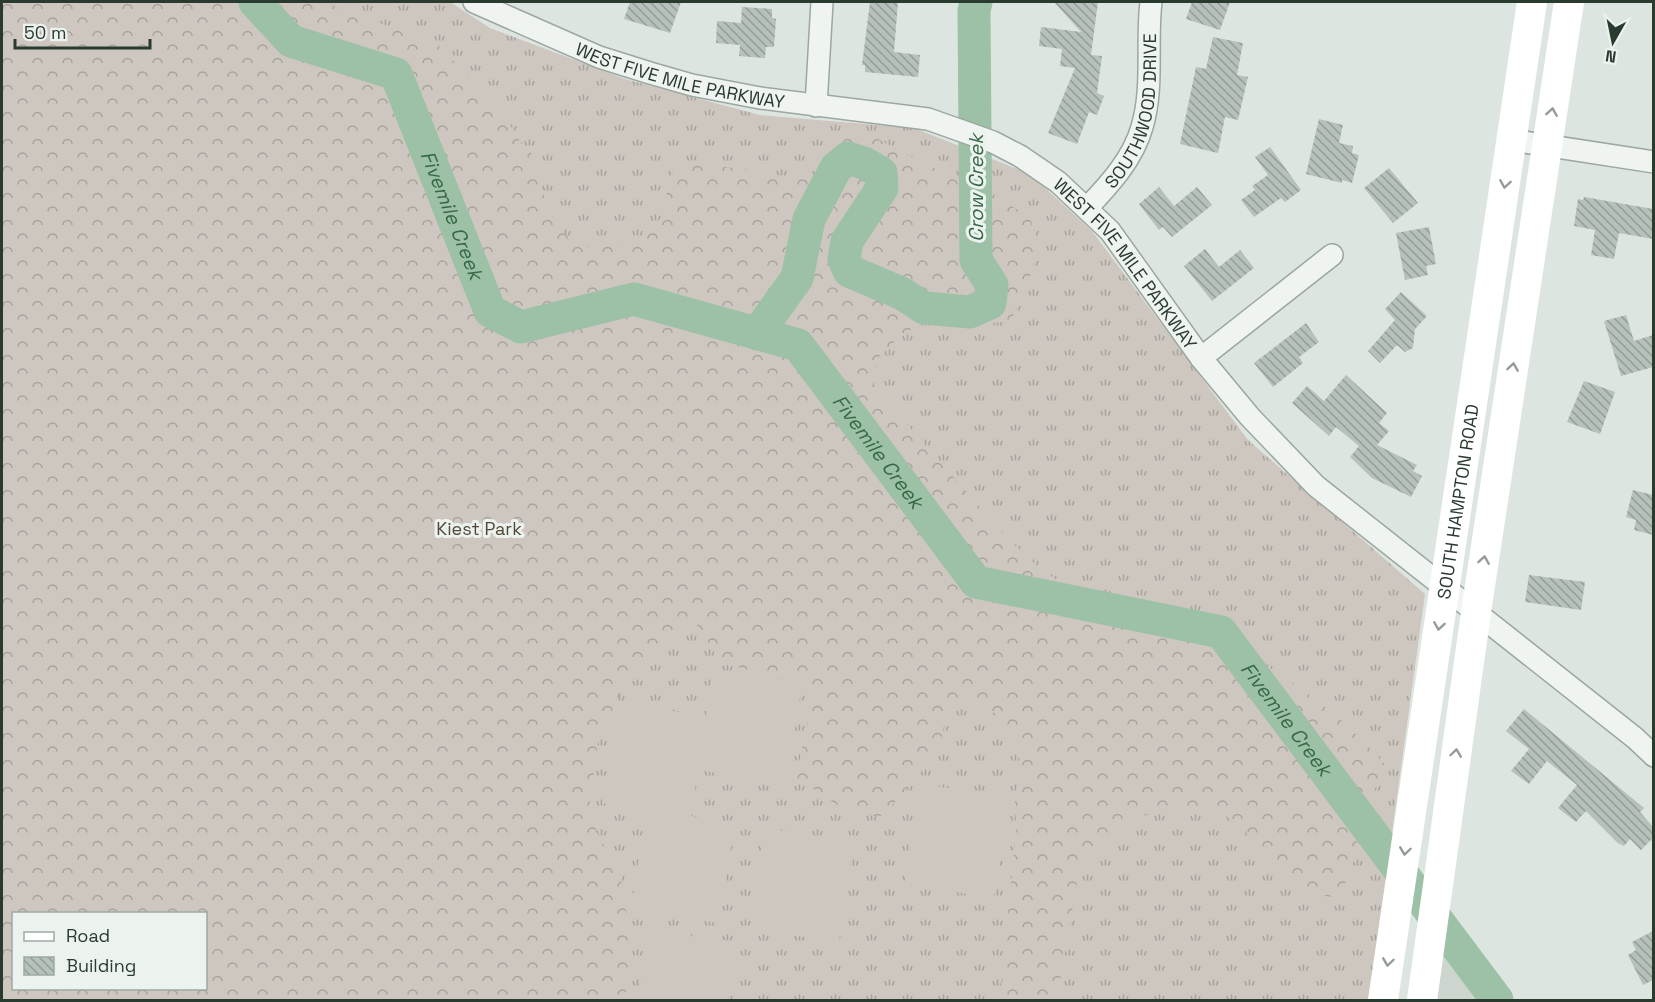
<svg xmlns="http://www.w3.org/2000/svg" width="1655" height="1002" viewBox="0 0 1655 1002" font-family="'Space Grotesk',sans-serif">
  <defs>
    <pattern id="grass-tufts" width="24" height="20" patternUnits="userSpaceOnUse" patternTransform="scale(1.5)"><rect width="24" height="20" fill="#cec7c0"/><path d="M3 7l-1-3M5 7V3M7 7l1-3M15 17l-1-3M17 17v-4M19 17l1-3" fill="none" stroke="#a7a39c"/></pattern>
    <pattern id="forest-crowns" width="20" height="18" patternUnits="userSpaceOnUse" patternTransform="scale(1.5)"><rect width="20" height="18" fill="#cec7c0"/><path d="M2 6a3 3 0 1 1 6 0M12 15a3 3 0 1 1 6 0" fill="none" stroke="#a7a39c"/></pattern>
    <pattern id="building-back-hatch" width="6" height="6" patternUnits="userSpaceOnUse" patternTransform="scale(1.5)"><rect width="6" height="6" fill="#b5c1ba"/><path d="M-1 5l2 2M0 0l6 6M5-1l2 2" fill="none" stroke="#939e98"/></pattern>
  </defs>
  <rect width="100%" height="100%" fill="#dde5e0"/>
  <!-- built -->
  <path fill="#ccd6cf" d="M1450,911L1484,972L1502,1000H1437Z"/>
  <!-- grass -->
  <path fill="url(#grass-tufts)" fill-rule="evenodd" d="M2,2H450L490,28L625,79L760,115L914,128L1030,174L1092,231L1248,440L1425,594L1369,1000H2ZM14,914H206V988H14Z"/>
  <!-- forest -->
  <path fill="url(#forest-crowns)" fill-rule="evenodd" d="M2,2H324L438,45L504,114L518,139L536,158L541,187L550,213L566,235L592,249L618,245L646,235L663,215L668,185L677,159L818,182L830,156L849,135L876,138L927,165L981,186L1030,218L1039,246L1032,271L1011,321L983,324L953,320L924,321L898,338L877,359L874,387C904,421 934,455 964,489C991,520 1017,552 1051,576C1082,599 1122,600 1157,613C1241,644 1329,697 1386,766L1361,818L1351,874L1336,897L1309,895L1284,881L1246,833L1225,815L1196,807L1166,809L1139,817L1113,832L1093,853L1078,876L1057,1000H1000C1004,945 1010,891 1016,836C1017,825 1015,814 1015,804C1016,786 1023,762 1017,744C1005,712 981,703 950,698L939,749L905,792L880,817L846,811L796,777L815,687L789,678L722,664L696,624L632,669L598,741L589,809L599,837L620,871L632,947L625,1000H2ZM14,914H206V988H14Z"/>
  <!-- garden -->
  <path fill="#cec7c0" d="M713,669L802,683L787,783L698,770L691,816L735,823L719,923L631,910L646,810L602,803L617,703L706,716Z
    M920,784L1009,797L994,898L905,884Z
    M765,828L854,842L839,942L750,929Z
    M648,930L737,942L728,1000H638Z"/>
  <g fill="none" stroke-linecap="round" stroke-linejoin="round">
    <!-- river -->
    <g stroke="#9cc1a6" stroke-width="33">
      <path id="s1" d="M255,2L291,41L396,74L490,311L521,327L634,299L798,345L976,582L1221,632L1497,1000"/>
      <path d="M757,334L797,278L809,219L836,168L848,158L864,163L881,173L882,188L847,241L844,259L849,271L903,294L924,308L970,312L990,303L992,285L976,260L974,11L976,2"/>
    </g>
  </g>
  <!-- building -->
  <path fill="url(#building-back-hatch)" d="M630,2H681L670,33L624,19Z
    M870,2H898L894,52L920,55L918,77L865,72V65H862Z
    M1054,2H1098L1091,55L1102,56L1097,93L1104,96L1097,115L1089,112L1077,144L1048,133L1075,68L1060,66L1062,49L1039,46L1041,27L1081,32Z
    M1192,2H1230L1220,30L1186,19Z
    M742,7L772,9V18L776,19L774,47H766L765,58L739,56L740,45L716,43L717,21L741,23Z
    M1213,37L1243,43L1237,75L1248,77L1238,120L1225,117L1218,153L1180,144L1196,67L1206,69Z
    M1319,119L1343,125L1339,143L1353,146L1352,153L1359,155L1352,183L1342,180V183L1306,174Z
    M1270,147L1301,190L1285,202L1281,198L1254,217L1241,200L1255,190L1252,186L1268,175L1255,157Z
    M1389,168L1418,203L1393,223L1364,188Z
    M1159,187L1174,206L1197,187L1212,205L1172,237L1163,227L1159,230L1139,204Z
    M1584,197L1653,209V239L1619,233L1614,259L1591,255L1595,230L1574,226L1578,199L1583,200Z
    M1429,227L1436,264L1426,266L1428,275L1405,280L1396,233Z
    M1205,249L1219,267L1240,250L1254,268L1212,301L1184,266Z
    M1401,292L1427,316L1415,329L1413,348L1405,352L1397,345L1380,363L1368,351L1395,320L1385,309Z
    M1626,315L1634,341L1653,335V367L1621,376L1604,321Z
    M1306,323L1319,342L1299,357L1303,363L1273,387L1254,363Z
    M1346,375L1387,413L1379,423L1389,431L1377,445L1417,465L1413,471L1422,476L1411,497L1372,478L1350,457L1359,446L1336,427L1329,436L1292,403L1307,386L1324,401Z
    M1584,381L1615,392L1600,434L1567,422Z
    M1633,490L1653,495V535L1634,530L1636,520L1626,517Z
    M1529,575L1585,582L1581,610L1525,602Z
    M1524,709L1644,808L1640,812L1653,827V838L1641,850L1630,839L1624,846L1618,843L1586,811L1576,822L1558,808L1577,785L1547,761L1529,784L1511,771L1529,749L1506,731Z
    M1653,931V980L1643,985L1628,955L1636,950L1632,942Z"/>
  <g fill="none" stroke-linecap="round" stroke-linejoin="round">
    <defs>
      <g id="minor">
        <path id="s2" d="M474,2L599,57L650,73L692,85L760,98L928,119L993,142L1020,156L1058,182L1110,231L1201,358L1250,417L1316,486L1635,738L1654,756"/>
        <path d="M816,106L822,2"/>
        <path d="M1511,140L1654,162"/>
        <path id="s3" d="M1087,208C1109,185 1133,159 1142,127C1154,87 1146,43 1151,2"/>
        <path d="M1201,358L1332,255"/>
      </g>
    </defs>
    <!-- minor casing -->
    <use href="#minor" stroke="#9ca7a0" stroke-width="24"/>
    <!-- minor -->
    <use href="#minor" stroke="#f0f4f1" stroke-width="21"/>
    <!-- secondary -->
    <g stroke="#fff" stroke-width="30">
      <path id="s4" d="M1383,1000L1532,2"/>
      <path d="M1422,1000L1476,612L1569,2"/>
    </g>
  </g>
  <!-- one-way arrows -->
  <defs><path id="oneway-chevron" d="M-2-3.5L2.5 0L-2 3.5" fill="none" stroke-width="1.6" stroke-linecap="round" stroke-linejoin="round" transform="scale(1.5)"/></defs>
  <g stroke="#949c97">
    <use href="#oneway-chevron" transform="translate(1552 112) rotate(-81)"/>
    <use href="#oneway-chevron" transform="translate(1505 184) rotate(99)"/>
    <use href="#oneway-chevron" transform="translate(1513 367) rotate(-81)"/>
    <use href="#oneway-chevron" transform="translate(1484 560) rotate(-81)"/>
    <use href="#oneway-chevron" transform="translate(1439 626) rotate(99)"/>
    <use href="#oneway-chevron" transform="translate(1456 753) rotate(-82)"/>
    <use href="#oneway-chevron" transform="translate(1405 851) rotate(98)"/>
    <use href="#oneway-chevron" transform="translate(1388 962) rotate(98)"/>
  </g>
  <g text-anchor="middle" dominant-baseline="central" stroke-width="6" stroke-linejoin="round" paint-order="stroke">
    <!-- street labels -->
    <g font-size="18" fill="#293a2f" stroke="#ecf3ef">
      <text stroke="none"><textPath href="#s2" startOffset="220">WEST FIVE MILE PARKWAY</textPath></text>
      <text stroke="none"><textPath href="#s3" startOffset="112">SOUTHWOOD DRIVE</textPath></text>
      <text stroke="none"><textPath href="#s2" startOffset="724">WEST FIVE MILE PARKWAY</textPath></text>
      <text stroke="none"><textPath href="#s4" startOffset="504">SOUTH HAMPTON ROAD</textPath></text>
    </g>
    <!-- park labels -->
    <g font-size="18" fill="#544738" stroke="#ecf3ef">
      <text x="479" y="528">Kiest Park</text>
    </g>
    <!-- water labels -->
    <g font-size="20" font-style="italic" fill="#386946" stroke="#ecf3ef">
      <text transform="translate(976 188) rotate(-90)">Crow Creek</text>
      <text stroke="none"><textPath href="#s1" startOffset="315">Fivemile Creek</textPath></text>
      <text stroke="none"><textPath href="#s1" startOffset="873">Fivemile Creek</textPath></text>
      <text stroke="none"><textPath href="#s1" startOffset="1395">Fivemile Creek</textPath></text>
    </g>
  </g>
  <!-- border -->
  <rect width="1655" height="1002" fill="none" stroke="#293a2f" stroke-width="6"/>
  <!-- legend -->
  <rect x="12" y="912" width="195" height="78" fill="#ecf3ef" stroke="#9ea9a2" stroke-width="1.5"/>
  <rect x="24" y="932" width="30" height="9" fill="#ffffff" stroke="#9ea9a2" stroke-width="1.5"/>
  <text x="66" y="942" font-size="18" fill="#293a2f">Road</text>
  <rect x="24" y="957" width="30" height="18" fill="url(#building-back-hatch)" stroke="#9ea9a2" stroke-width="1.5"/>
  <text x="66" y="972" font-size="18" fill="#293a2f">Building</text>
  <!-- north arrow -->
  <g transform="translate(1613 42) rotate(189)" stroke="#ecf3ef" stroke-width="4.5" paint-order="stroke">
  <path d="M0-4.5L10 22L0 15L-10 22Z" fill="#293a2f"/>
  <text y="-9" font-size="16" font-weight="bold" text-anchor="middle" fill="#293a2f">N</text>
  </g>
  <!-- scale -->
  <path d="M15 39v9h135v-9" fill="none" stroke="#293a2f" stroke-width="3"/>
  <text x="24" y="39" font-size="18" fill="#293a2f" stroke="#ecf3ef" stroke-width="4.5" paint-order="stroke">50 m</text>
</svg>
